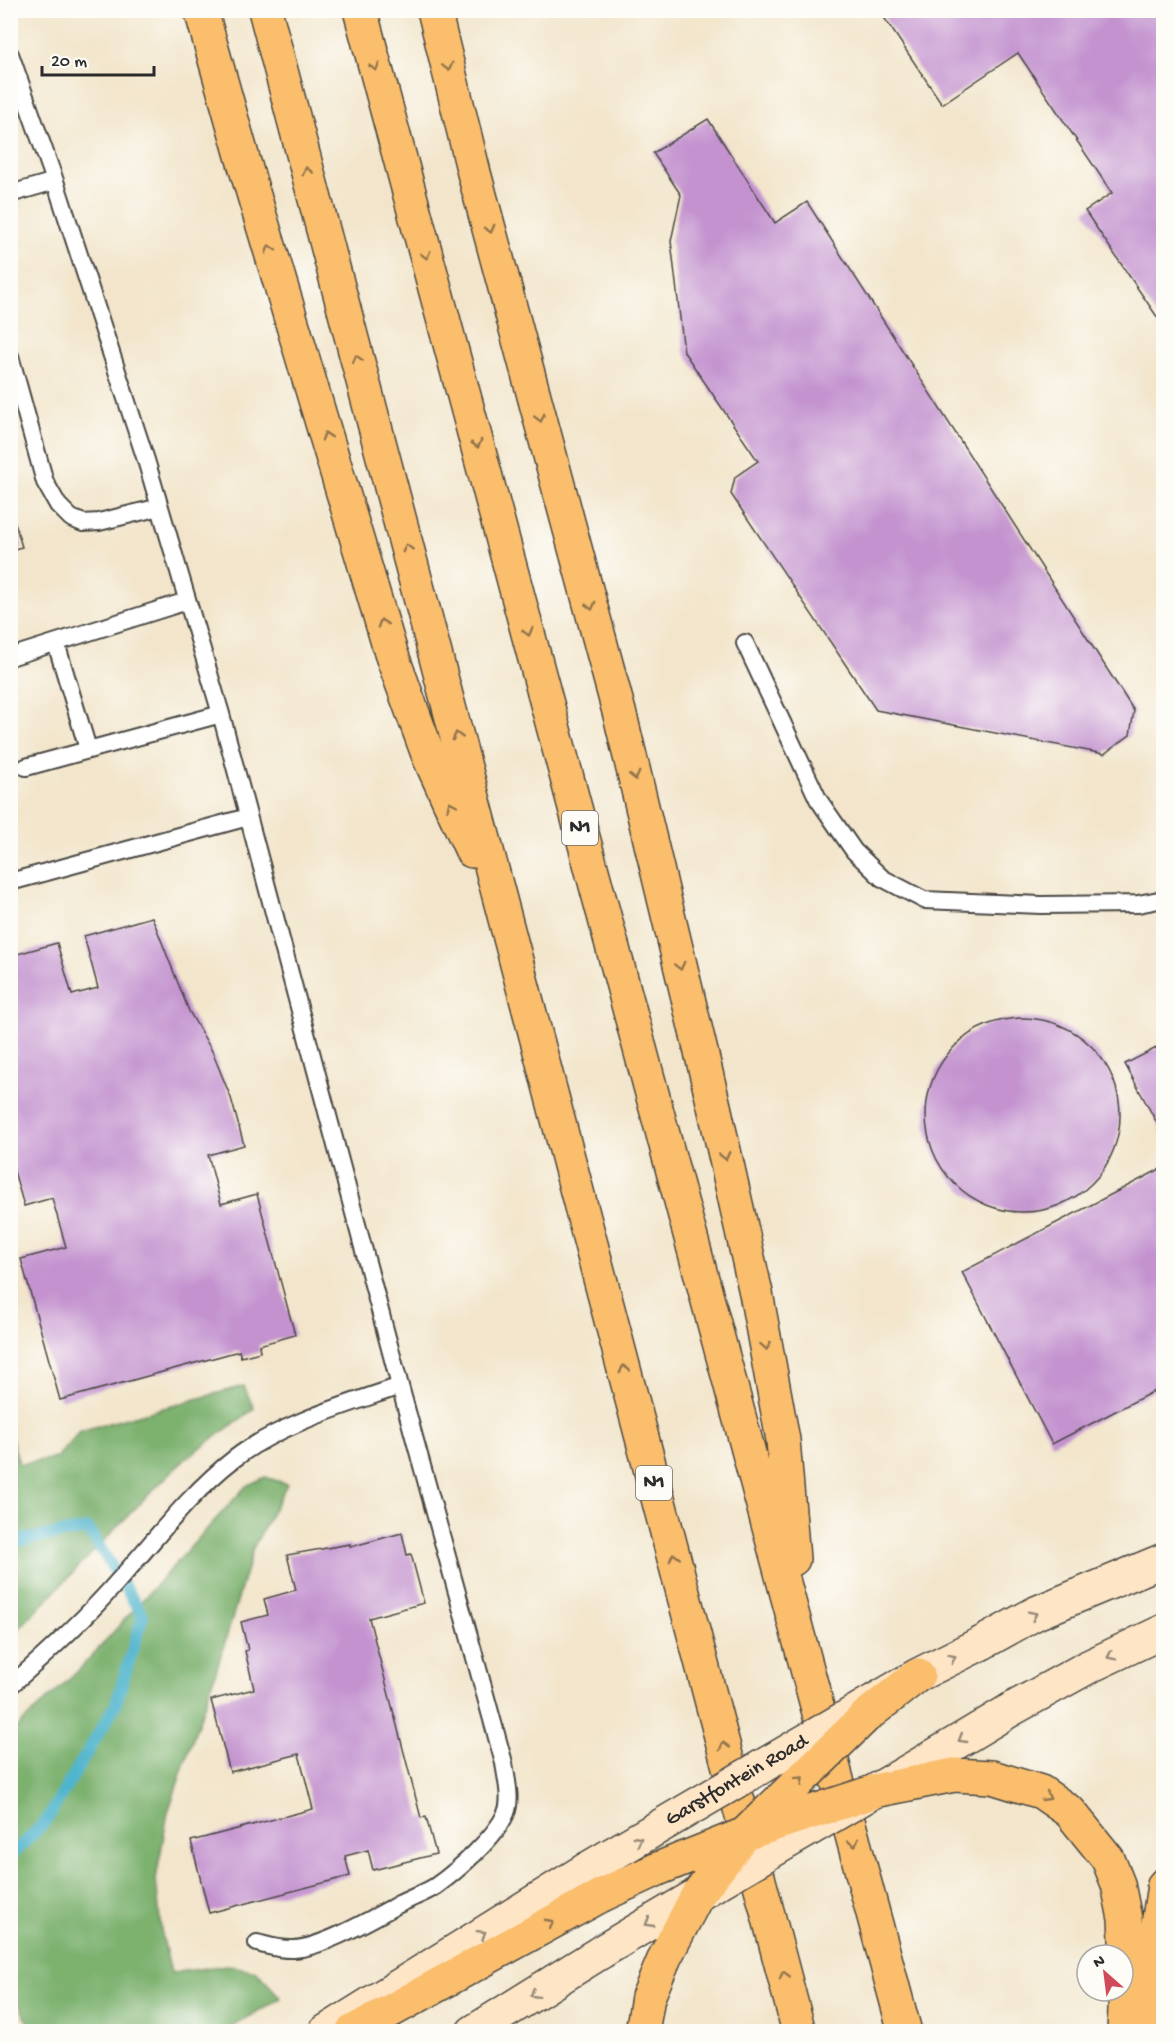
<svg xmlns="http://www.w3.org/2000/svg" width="1174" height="2042" viewBox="0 0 1174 2042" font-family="'Gochi Hand',sans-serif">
  <rect width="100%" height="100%" fill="#fdfcf7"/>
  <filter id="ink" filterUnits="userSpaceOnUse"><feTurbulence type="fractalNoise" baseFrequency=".0167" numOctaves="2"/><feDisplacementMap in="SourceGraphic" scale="12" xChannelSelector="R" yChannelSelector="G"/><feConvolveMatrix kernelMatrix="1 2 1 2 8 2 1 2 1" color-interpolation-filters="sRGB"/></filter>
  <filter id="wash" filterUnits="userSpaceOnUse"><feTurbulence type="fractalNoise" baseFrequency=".008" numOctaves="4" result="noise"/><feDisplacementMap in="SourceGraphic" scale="24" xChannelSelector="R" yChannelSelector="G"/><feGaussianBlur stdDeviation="1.35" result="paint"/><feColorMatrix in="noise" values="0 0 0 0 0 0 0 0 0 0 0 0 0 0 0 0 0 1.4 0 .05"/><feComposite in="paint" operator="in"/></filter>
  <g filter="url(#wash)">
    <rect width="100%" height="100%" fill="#f2e5cb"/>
    <!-- forest -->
    <path fill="#7bb16e" stroke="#536e4c" stroke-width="1.5" d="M244,1386L254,1409L185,1459L150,1493L11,1637V1436L19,1464L56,1458L80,1431Z
      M265,1477L287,1484L253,1548L219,1662L168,1812L156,1879L161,1930L171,1973L227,1965L256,1971L281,1998L226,2031H32L17,2000L11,1974V1733L77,1672L246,1486Z"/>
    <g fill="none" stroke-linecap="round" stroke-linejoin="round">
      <!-- stream -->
      <path stroke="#4eb4cd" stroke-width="12" d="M10,1542L88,1529L143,1616L115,1706L46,1821L10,1857
        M10,2022L18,2032"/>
    </g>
    <g id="blocks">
      <!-- building -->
      <path fill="#c392cf" d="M879,10H1164V327L1085,211L1112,193L1018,53L942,104Z
        M708,119L775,223L807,202L1134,711L1130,735L1104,754L876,710L731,494L735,477L758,461L684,352L671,241L681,195L653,153Z
        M10,506L22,547L10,550Z
        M152,917L189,1011L212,1051L231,1098L244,1145L208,1155L221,1204L257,1194L295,1335L259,1345L260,1352L241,1357L239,1351L60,1400L21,1259L66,1247L52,1198L24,1206L10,1157V956L57,943L72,995L98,988L84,936Z
        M926 1115a97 97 0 1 1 194 0a97 97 0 1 1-194 0Z
        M1164,1044V1136L1125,1064Z
        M1164,1167V1386L1052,1444L962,1272Z
        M402,1533L407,1555L411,1554L424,1603L369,1618L421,1818L426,1817L436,1854L373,1870L368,1850L345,1856L350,1876L209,1913L191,1841L313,1809L299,1754L230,1772L211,1700L254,1689L245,1651L248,1650L241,1622L268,1615L264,1599L296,1590L287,1555L350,1544V1547Z"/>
    </g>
  </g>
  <g filter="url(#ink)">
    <use href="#blocks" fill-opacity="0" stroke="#494743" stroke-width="1.5"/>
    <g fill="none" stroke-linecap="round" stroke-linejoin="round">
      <defs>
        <path id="lane" d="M10,54L55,181L146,460L221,714L400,1386L504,1763C506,1778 512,1799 506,1813C496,1837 457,1871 436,1886C425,1893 411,1898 399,1904C373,1918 322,1948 294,1949C281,1950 269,1946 257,1943
          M10,194L55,181
          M10,356L45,482L58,505L71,518L83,523L99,522L160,507
          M56,643L88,749
          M745,643L818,799L854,851L882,878L924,900L1041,905L1138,904L1164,899
          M10,657L187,601
          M26,767L221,714
          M10,882L248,817
          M10,1686C48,1653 85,1619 118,1581C155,1540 190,1493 234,1459C279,1424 346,1405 400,1386"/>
        <path id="secondary" d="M982,1643L1036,1613L1164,1560
          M1012,1709L1088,1667L1164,1631
          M325,2032L587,1869
          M473,2032L601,1952"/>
        <path id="highway" d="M201,10L243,159L391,653L429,757L472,851
          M265,10L799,2032
          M360,10L905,2032
          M434,10L474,173L621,719L714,1106L756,1293L783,1440L793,1559
          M992,1777L1041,1792L1070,1812L1108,1859L1118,1884L1125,1919L1127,1961L1124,2032
          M352,2032L600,1896
          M642,2032L648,1997
          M1142,2032L1164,1885"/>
      </defs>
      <!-- lane casing -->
      <use href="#lane" stroke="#494743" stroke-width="20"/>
      <!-- secondary casing -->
      <use href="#secondary" stroke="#494743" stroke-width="36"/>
      <!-- highway casing -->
      <use href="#highway" stroke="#494743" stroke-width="36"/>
      <!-- lane -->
      <use href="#lane" stroke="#fff" stroke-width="16"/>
      <!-- secondary -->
      <use href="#secondary" stroke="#fde5c5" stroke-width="33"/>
      <!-- highway -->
      <use href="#highway" stroke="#fabe6d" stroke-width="33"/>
      <defs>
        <g id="secondary-bridge">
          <path id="s1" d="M587,1869L918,1675L982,1643"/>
          <path d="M601,1952C737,1870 876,1792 1012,1709"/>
        </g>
        <path id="highway-bridge" d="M600,1896L660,1868L745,1834L879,1790L954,1775L992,1777
          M648,1997L665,1957L698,1894L745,1834L865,1717L918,1675"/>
      </defs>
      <!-- secondary-bridge casing -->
      <use href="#secondary-bridge" stroke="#494743" stroke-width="36" stroke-linecap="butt"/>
      <!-- highway-bridge casing -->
      <use href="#highway-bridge" stroke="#494743" stroke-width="36" stroke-linecap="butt"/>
      <!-- secondary-bridge -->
      <use href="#secondary-bridge" stroke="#fde5c5" stroke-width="33"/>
      <!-- highway-bridge -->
      <use href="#highway-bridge" stroke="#fabe6d" stroke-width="33"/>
    </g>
    <!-- one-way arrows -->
    <defs><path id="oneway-chevron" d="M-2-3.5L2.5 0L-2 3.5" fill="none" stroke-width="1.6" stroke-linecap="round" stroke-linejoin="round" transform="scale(1.5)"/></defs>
    <g stroke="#92744c">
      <use href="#oneway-chevron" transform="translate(375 67) rotate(75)"/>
      <use href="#oneway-chevron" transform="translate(448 67) rotate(76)"/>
      <use href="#oneway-chevron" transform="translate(307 171) rotate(-105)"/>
      <use href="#oneway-chevron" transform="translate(490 229) rotate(75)"/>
      <use href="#oneway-chevron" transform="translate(270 249) rotate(-107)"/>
      <use href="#oneway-chevron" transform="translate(426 255) rotate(75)"/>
      <use href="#oneway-chevron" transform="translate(357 359) rotate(-105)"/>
      <use href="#oneway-chevron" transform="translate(540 418) rotate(75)"/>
      <use href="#oneway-chevron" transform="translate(326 436) rotate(-107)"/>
      <use href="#oneway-chevron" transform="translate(477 444) rotate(75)"/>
      <use href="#oneway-chevron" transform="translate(407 548) rotate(-105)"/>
      <use href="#oneway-chevron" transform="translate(591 606) rotate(75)"/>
      <use href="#oneway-chevron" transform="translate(382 623) rotate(-107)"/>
      <use href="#oneway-chevron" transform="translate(528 632) rotate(75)"/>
      <use href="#oneway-chevron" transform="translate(457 736) rotate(-105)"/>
      <use href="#oneway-chevron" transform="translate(635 776) rotate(76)"/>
      <use href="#oneway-chevron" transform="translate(451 805) rotate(-115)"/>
      <use href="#oneway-chevron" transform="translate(680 966) rotate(76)"/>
      <use href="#oneway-chevron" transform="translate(725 1156) rotate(77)"/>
      <use href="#oneway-chevron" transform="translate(766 1346) rotate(80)"/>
      <use href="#oneway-chevron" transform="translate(624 1369) rotate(-105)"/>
      <use href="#oneway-chevron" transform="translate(674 1557) rotate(-105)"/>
      <use href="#oneway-chevron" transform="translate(724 1746) rotate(-105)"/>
      <use href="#oneway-chevron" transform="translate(800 1780) rotate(-44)"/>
      <use href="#oneway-chevron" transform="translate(1047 1797) rotate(31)"/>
      <use href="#oneway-chevron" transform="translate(854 1843) rotate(75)"/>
      <use href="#oneway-chevron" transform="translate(550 1923) rotate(-28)"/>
      <use href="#oneway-chevron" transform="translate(784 1975) rotate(-105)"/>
    </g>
    <g stroke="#948878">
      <use href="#oneway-chevron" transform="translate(1033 1615) rotate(-26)"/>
      <use href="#oneway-chevron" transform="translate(1111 1656) rotate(154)"/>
      <use href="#oneway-chevron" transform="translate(952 1658) rotate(-27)"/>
      <use href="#oneway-chevron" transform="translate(962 1739) rotate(149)"/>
      <use href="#oneway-chevron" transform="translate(638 1840) rotate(-30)"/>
      <use href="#oneway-chevron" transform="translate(649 1923) rotate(149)"/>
      <use href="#oneway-chevron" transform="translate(482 1934) rotate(-32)"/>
      <use href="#oneway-chevron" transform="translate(534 1994) rotate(148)"/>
    </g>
  </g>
  <g text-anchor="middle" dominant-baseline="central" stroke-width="4.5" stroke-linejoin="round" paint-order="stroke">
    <!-- shield labels -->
    <g fill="#fdfcf7" stroke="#6a6a68" stroke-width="1.5">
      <rect x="562" y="811" width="36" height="34" rx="4.5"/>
      <rect x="636" y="1466" width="36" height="34" rx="4.5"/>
    </g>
    <g font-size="20" font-weight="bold" fill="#2b2b2b">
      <text x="580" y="828">N1</text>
      <text x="654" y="1483">N1</text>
    </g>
    <!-- street labels -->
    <g font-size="21" fill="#2b2b2b" stroke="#fdfcf7">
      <text stroke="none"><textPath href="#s1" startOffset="174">Garstfontein Road</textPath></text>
    </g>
  </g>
  <!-- margin -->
  <rect width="1174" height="2042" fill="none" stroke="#fdfcf7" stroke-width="36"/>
  <!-- north arrow -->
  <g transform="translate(1105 1973) rotate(332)"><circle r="28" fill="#fdfcf7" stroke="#a9a8a5" stroke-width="1.5"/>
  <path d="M0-4.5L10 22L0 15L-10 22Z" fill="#d1495b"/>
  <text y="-9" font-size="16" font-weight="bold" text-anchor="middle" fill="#2b2b2b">N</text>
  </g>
  <!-- scale -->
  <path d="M42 66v9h112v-9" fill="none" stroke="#2b2b2b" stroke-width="3"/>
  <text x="51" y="66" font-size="18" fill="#2b2b2b" stroke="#fdfcf7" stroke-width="4.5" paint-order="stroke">20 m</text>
</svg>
